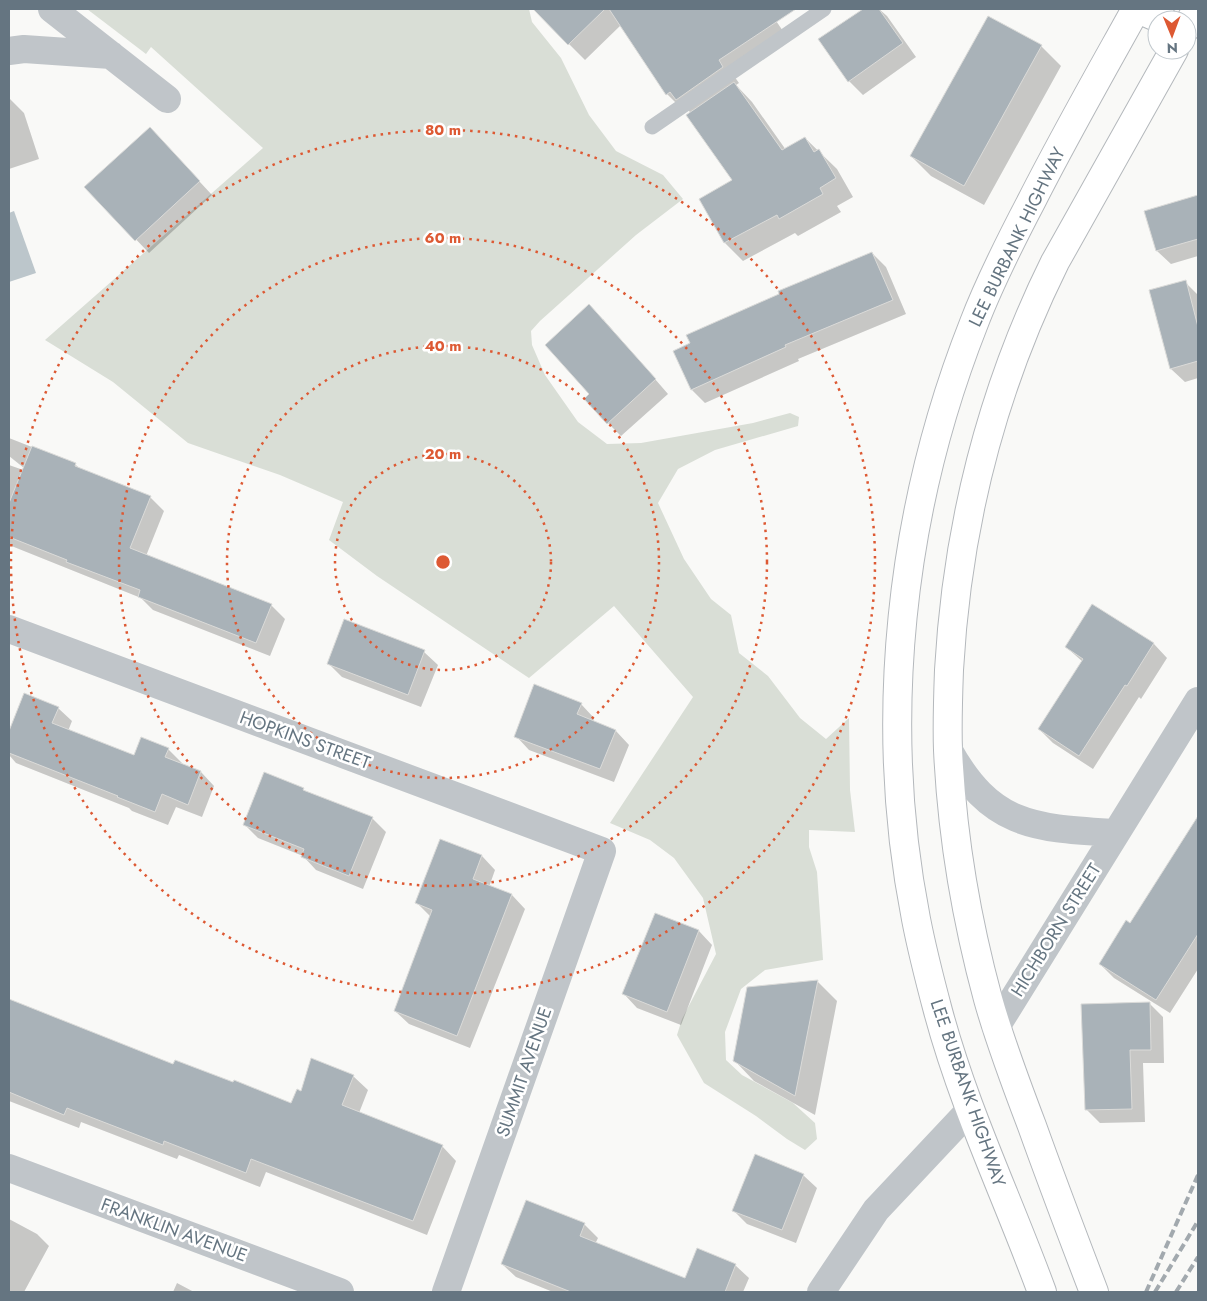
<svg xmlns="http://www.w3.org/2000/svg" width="1207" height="1301" viewBox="0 0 1207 1301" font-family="Jost,sans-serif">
  <rect width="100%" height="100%" fill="#f9f9f7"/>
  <!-- green -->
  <path fill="#d9ded6" d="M87,9H529L532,22L561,58L589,115L616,151L663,175L683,199L636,235L540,321L531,331L532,345L545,375L578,422L607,444L641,443L753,423L790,413L799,417L798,426L715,450L678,469L658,503L684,559L711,599L731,615L739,653L768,676L800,718L826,739L849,718L850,790L855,832L809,830V847L817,872L823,960L765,970L741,989L725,1032L726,1060L742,1075L793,1103L815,1123L817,1139L805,1150L787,1139L756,1116L704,1083L677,1035L682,1019L716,954L703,898L674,858L650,840L610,823L693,697L614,606L529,678L377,576L329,540L343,502L280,475L188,443L113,382L45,340L263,148L151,47L146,54Z"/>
  <!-- water -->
  <path fill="#bcc6cb" d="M14,211L36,273L9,282V213Z"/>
  <!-- shadow -->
  <path fill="#0003" d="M553,9H768L789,40L734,76L739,83L736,85L752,102L786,150L805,138L837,169L853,197L837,206L841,212L798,236L795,233L743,261L725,243L700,200L733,180L691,113L686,108L683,110L667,94L621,25L585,60L543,18Z
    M865,9H879L887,16L916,57L863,95L849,81L820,40Z
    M1041,46L1061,66L984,205L931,176L911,156Z
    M10,99L24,113L39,159L9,169Z
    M162,141L212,195L149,253L86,187Z
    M1198,197V256L1171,264L1157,251L1146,212Z
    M872,253L886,267L906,314L798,359L799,361L705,403L692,390Z
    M1185,282L1198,295V378L1185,382L1171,369L1150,291Z
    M603,319L668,394L621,436L608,423Z
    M9,438L75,464L80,469L150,497L164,511L146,556L271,605L285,619L270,656L153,610L141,598L9,545V465L29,472L9,456Z
    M1092,606L1154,644L1167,658L1141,699L1139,697L1093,769L1053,743L1039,729L1083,662L1066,647Z
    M424,652L438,665L421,707L342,677L328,663Z
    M24,695L58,708L72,721L68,731L135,757L168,749L182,763L181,765L201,772L214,786L202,817L176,807L168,825L132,811L129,808L16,763L9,755V734Z
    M581,704L594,718L593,722L616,731L629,745L614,782L529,750L516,736Z
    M303,789L306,793L372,818L386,832L363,889L316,870L303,856L258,838L244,824Z
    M1198,818V969L1170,1013L1114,978L1100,964L1131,924Z
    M441,841L482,856L495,870L489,887L512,895L525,909L470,1048L409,1024L395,1011L431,917L417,903Z
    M655,914L699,931L712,945L681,1025L637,1008L624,994Z
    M817,981L837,1001L815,1115L754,1081L734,1060Z
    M9,1000L174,1065L292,1105L302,1093L353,1076L368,1090L359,1113L442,1146L456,1161L427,1235L266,1172L260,1187L179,1155L177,1159L81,1122L79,1128L9,1101Z
    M1149,1003L1163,1017L1164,1063H1143L1145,1122L1100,1123L1086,1109Z
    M803,1175L817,1188L796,1243L747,1224L734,1211Z
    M9,1219L37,1234L49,1246L24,1292H9Z
    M584,1224L598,1238L595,1244L686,1280L735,1265L749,1278L743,1292H553L516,1277L502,1264Z
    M177,1283L194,1292H173Z"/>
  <!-- building -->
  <path fill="#a9b2b8" stroke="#dbdbd9" d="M533,9H605L568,45Z
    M609,9H796L719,60L723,67L676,100L670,92L666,95Z
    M863,9H879L903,43L848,82L818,39Z
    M988,16L1042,45L964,186L910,156Z
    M734,82L782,150L805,137L814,152L819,149L836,178L820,188L823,194L779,219L777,215L724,243L699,199L732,180L686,115Z
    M150,127L200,181L135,241L84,187Z
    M1198,195V239L1156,251L1144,211Z
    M872,252L893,300L785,345L786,347L691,390L673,351L690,343L686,335L779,294L778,291Z
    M1186,280L1198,327V361L1170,369L1149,290Z
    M589,304L656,379L607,424L584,399L589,394L545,345Z
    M32,446L76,463L75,466L151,496L130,548L272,604L256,643L138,597L140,590L66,562L67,560L9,537V503Z
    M1092,604L1154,643L1127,686L1125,685L1079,756L1038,729L1083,659L1065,647Z
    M344,619L425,650L408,695L327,664Z
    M534,684L582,703L577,714L616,730L600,769L514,737Z
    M24,693L59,707L52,723L134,755L141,737L169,748L165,757L201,771L188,805L162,794L155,812L117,797L118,796L9,753V731Z
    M264,772L304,788L303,790L373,817L349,876L301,857L304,849L243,825Z
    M1198,816V934L1156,1000L1099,964L1126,920L1130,923Z
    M440,839L482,855L473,879L512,894L457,1036L394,1011L432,910L415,903Z
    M655,913L699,930L667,1012L622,994Z
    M818,980L795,1096L733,1061L747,987Z
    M9,999L173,1064L175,1060L233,1082L234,1080L291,1103L297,1089L301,1091L311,1058L354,1075L342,1105L443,1145L413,1221L251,1159L246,1173L164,1141L163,1145L67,1108L64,1115L9,1092Z
    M1150,1002L1151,1050H1130L1132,1109L1085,1110L1081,1004Z
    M755,1154L804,1174L782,1230L732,1211Z
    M526,1200L585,1223L580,1236L685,1278L697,1248L736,1264L725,1292H571L501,1264Z"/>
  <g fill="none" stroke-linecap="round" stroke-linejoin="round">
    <defs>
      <path id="secondary" d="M1138,9L1163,20"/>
      <path id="trunk" d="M1187,27L1197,9
        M1042,1292C1008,1199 964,1108 938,1011C930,981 922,950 916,919C877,721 900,510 974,323C990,281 1011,240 1032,200C1065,135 1101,72 1136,9
        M1094,1292C1073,1237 1052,1182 1032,1126C1016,1084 1000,1042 988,999C966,918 952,835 948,750C947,724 948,697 949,670C957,528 992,389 1055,262L1174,50"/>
    </defs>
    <!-- secondary casing -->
    <use href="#secondary" stroke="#b3b9bd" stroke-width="30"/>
    <!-- trunk casing -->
    <use href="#trunk" stroke="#b4b8bc" stroke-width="30"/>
    <!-- service -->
    <path stroke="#c0c5c9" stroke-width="15" d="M652,127L824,9"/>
    <!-- minor -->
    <path stroke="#c0c5c9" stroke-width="28" d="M52,9L167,99
      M9,51L24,49L111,55
      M9,629L602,851L446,1292
      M948,749C991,827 1034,828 1115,833
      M996,1027L1198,701"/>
    <!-- tertiary -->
    <path stroke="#c0c5c9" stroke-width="28" d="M9,1168L340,1292
      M821,1292L876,1210L970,1110"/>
    <!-- secondary -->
    <use href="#secondary" stroke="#fff" stroke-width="28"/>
    <!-- trunk -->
    <use href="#trunk" stroke="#fff" stroke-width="28"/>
    <!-- rail -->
    <path stroke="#a2a9ae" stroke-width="4" stroke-dasharray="8 4" stroke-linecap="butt" d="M1146,1292L1198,1175
      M1155,1292L1198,1221
      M1176,1292L1198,1257"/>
  </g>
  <!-- distance rings -->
  <g fill="none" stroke="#dd5933" stroke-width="2.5" stroke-dasharray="2.5 5">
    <circle cx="443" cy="562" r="108"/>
    <circle cx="443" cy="562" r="216"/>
    <circle cx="443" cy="562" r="324"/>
    <circle cx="443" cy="562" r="432"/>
  </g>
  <g text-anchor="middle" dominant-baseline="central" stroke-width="5" stroke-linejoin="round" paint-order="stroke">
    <!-- street labels -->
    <g font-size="18" fill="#657581" stroke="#fff">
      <text transform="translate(1017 237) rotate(-64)">LEE BURBANK HIGHWAY</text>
      <text transform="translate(305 740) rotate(20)">HOPKINS STREET</text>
      <text transform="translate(1056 930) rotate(-58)">HICHBORN STREET</text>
      <text transform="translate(524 1072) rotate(-71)">SUMMIT AVENUE</text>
      <text transform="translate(968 1093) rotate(71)">LEE BURBANK HIGHWAY</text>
      <text transform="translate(174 1230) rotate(20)">FRANKLIN AVENUE</text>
    </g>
  </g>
  <circle cx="443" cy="562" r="8" fill="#dd5933" stroke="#fff" stroke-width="2.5"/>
  <g font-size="15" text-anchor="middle" font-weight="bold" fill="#dd5933" stroke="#fff" stroke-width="5" stroke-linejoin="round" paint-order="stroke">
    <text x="443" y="135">80 m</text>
    <text x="443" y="243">60 m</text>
    <text x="443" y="351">40 m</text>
    <text x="443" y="459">20 m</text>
  </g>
  <!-- border -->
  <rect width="1207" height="1301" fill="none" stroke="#657581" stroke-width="20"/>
  <!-- north arrow -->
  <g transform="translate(1172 35) rotate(179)"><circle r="24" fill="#ffffff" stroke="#c1c8cd"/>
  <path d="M0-4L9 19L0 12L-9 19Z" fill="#dd5933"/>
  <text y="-8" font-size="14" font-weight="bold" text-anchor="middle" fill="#657581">N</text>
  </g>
</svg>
